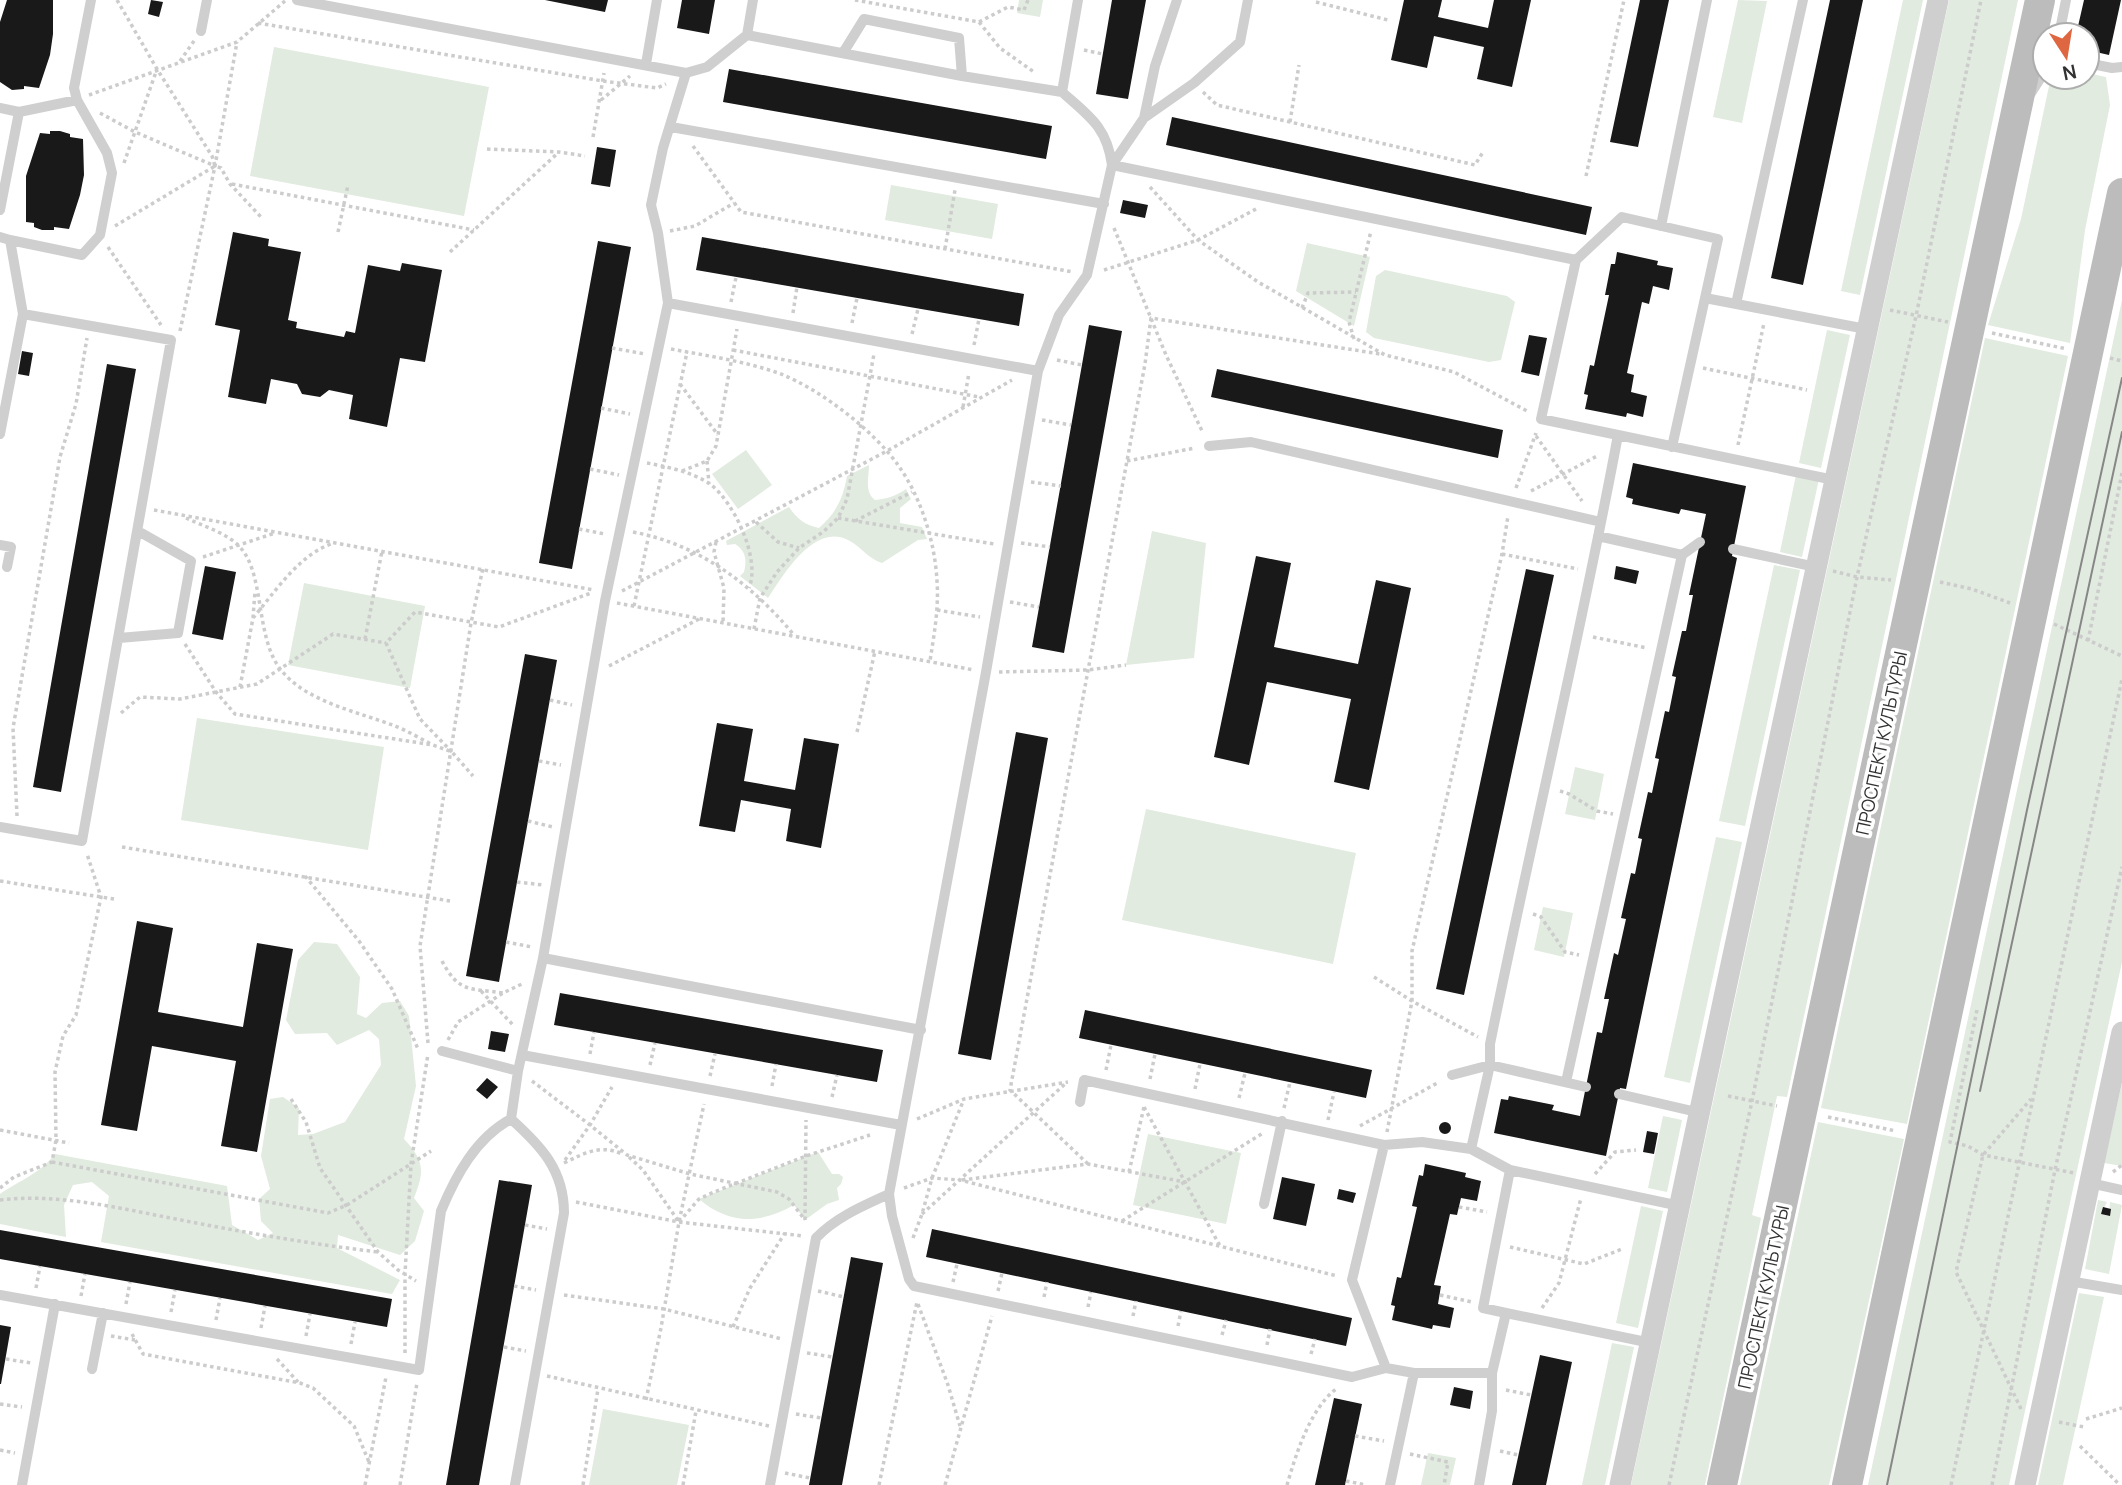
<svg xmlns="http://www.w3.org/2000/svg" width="2122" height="1485" viewBox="0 0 2122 1485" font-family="Manrope,sans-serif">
  <rect width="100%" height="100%" fill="#fff"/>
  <!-- green -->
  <path fill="#e1ebdf" d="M1019,0H1043L1040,17L1017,13Z
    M1738,0L1767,1L1742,123L1713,117Z
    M1903,0H1923L1860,295L1841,291Z
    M1949,0H2018L1787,1097L1777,1096L1752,1215L1761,1218L1705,1485H1631Z
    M274,47L489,87L464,216L250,176Z
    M2087,73L2106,77L2110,105L2085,230L2070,343L1988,325L2021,219L2049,86L2057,77H2087Z
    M891,185L998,204L992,239L885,220Z
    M1307,243L1370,257L1354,326L1296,291Z
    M1385,270L1507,296L1515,302L1501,360L1489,362L1374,338L1366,332L1376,276Z
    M2122,300V962L2009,1485H1868Z
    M1827,330L1850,335L1821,468L1799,463Z
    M1985,338L2068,356L1907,1124L1821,1108Z
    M746,450L772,485L738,509L712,474Z
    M869,465C869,477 864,492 875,500C887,499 896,496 906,489L911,499L900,508V523L922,527L927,539L918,540L882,563C869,559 862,548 850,541C815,521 784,574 768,598L740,576L744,572C747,560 746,551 735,544L727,545L726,541L789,507C797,519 805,525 819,528C836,513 843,499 847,476Z
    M1796,475L1819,479L1802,557L1780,552Z
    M1152,531L1206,543L1194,658L1126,665Z
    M1774,565L1800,570L1745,826L1719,821Z
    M304,583L425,606L410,688L288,665Z
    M197,718L384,747L368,850L181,820Z
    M1575,767L1604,774L1595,820L1565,814Z
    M1146,809L1356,853L1333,964L1122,920Z
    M1716,837L1742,842L1690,1083L1664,1077Z
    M1543,907L1573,913L1564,957L1534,950Z
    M314,942L337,944L360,977L357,1014L366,1018L382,1003L400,1001L409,1016L416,1086L404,1139C424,1160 425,1171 414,1198L424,1211L415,1241L400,1255L338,1235L337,1248L400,1280L392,1294L101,1242L109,1196L92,1182L73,1185L64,1205L66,1237L0,1224V1194C19,1181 42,1172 55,1154L227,1186L232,1225L258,1240L273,1233L261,1221L259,1199L270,1189L261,1156L270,1099L283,1097L299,1108L298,1135L313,1134L345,1122L381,1065L379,1039L369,1030L337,1045L327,1033L295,1034L286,1020L298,960Z
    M2122,1083V1166L2104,1163Z
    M1663,1116L1682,1120L1667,1192L1648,1188Z
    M1818,1122L1904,1139L1829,1485H1740Z
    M1148,1134L1241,1153L1226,1224L1133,1205Z
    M818,1152L832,1174H839L843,1177L841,1184L837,1188L839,1200L827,1204L805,1220L794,1205C761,1224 729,1225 699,1199Z
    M2098,1200L2107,1202L2101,1214L2109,1216L2110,1202L2122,1205L2109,1274L2085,1269Z
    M1641,1206L1663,1211L1638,1328L1616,1323Z
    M2079,1293L2104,1297L2063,1485H2038Z
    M1612,1343L1634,1347L1605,1485H1582Z
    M603,1409L689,1425L677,1485H589Z
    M1428,1453L1456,1458L1450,1485H1421Z"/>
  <!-- building -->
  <path fill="#191919" d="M7,0H53V34L50,55L39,88L24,86V89L12,90L0,82V22Z
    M151,0L163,2L159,17L148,14Z
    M545,0H608L605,12Z
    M682,0H715L709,34L677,28Z
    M1112,0H1146L1128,99L1096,94Z
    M1404,0H1442L1438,17L1488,28L1494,0H1531L1512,87L1477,79L1484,47L1434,36L1427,68L1391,60Z
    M1640,0H1669L1638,147L1610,142Z
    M1830,0H1863L1803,285L1771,278Z
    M2084,0H2121L2109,55L2087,50V35H2076Z
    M729,69L1052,126L1046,159L723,102Z
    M1172,117L1592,207L1586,235L1166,145Z
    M50,131H60L70,134V137L83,139L84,175L80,195L69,229L54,227V230H42L34,227V223L26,222V176L40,133L50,134Z
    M597,147L616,150L610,187L591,184Z
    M1123,200L1148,205L1145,218L1120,213Z
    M233,232L269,239L268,246L301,252L288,320L297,322L296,328L344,337L346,331L355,333L368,265L400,271L402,263L442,270L425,362L400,358L387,427L349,419L353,395L329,390L320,397L302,394L297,384L271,379L266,404L228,397L240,330L215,325Z
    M702,237L1024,294L1019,326L696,270Z
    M598,241L631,247L572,569L539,563Z
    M1617,252L1658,261L1657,265L1673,268L1669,290L1653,286L1649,304L1642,302L1627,373L1634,375L1631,392L1647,396L1643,417L1627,413L1626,417L1585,409L1588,395L1584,394L1590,365L1594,366L1609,295H1605L1611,264H1615Z
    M1089,325L1122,331L1064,653L1032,647Z
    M1529,335L1547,338L1539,376L1521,372Z
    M22,351L33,353L29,376L18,374Z
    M107,364L136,369L61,792L33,787Z
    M1217,369L1503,430L1498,458L1211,397Z
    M1633,463L1746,486L1732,556L1737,558L1626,1089L1620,1088L1606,1156L1494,1133L1501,1099L1508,1100L1509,1096L1554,1105L1552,1110L1580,1116L1597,1032L1602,1033L1609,999H1604L1614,953L1618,955L1626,919L1621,918L1631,873L1635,874L1642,839L1638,838L1648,792L1652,793L1659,759L1655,758L1665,711L1669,712L1676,677L1672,676L1682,631H1686L1693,595H1689L1706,514L1681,509L1679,514L1632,504L1633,499L1626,497Z
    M1256,556L1291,563L1274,647L1358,664L1376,580L1411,588L1369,790L1334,782L1351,699L1267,682L1249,765L1214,757Z
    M205,566L236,572L223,640L192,634Z
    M1616,566L1639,571L1636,584L1614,579Z
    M1526,569L1554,575L1464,995L1436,989Z
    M525,654L557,660L499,982L466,976Z
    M717,723L753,729L744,781L795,790L804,738L839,744L821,848L786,841L791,809L741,800L735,832L699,826Z
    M1016,732L1048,738L991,1060L958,1054Z
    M137,921L173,928L158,1012L243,1027L257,943L293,949L257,1152L221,1146L236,1061L152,1046L137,1131L101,1125Z
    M560,993L883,1050L877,1082L554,1025Z
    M1085,1010L1372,1070L1366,1098L1079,1038Z
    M491,1031L509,1034L505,1052L488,1049Z
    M487,1078L498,1087L487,1099L476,1090Z
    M1439 1128a6 6 0 1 1 12 0a6 6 0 1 1-12 0Z
    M1647,1131L1658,1133L1654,1154L1643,1152Z
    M1425,1164L1466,1173L1465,1177L1481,1181L1477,1201L1461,1198L1457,1215L1450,1214L1434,1285L1441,1286L1438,1304L1454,1308L1450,1328L1433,1325L1432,1329L1392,1320L1395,1306L1391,1305L1397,1277L1401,1278L1417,1207L1412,1206L1419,1175L1423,1176Z
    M1282,1177L1315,1184L1306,1226L1273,1219Z
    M499,1180L532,1185L479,1485H446Z
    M1339,1189L1356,1193L1353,1203L1337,1199Z
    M2103,1207L2111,1209L2110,1216L2101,1214Z
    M932,1229L1352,1318L1346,1346L926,1257Z
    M0,1230L392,1299L387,1327L0,1259Z
    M851,1257L883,1263L842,1485H809Z
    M0,1325L11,1327L1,1384H0Z
    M1540,1355L1572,1362L1546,1485H1512Z
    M1454,1387L1473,1391L1470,1409L1450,1405Z
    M1334,1398L1362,1404L1345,1485H1315Z"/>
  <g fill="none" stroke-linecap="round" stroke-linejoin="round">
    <!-- path -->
    <path stroke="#ccc" stroke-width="3.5" stroke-dasharray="3.5 3.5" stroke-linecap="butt" d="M117,0L157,69L212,156L215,166L221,168L230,184L261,217
      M855,0L979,22L1000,48L1034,72
      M1316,2L1388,20
      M979,22L1008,7L1024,10L1028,0
      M258,23L603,81L657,88L666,84
      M1084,50L1103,54
      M180,61L194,41
      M1203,92L1217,105L1475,165L1483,152
      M89,95L237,42L285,1
      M601,100L630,76
      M100,113L135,132L215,166L237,42
      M1290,122L1299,65
      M593,137L604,73
      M693,146L741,212L1073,272
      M487,149L559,152L585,156
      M124,163L157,69
      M1586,176L1624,0
      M232,184L474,230
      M1150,187L1198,240L1258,282L1385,355L1454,372L1529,412
      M115,226L215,166
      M1114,228L1166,355L1203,433
      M670,231L695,226L734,203
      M338,232L348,185
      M108,247L161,325
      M945,249L955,190
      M450,252L559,152
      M1104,270L1198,240L1256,209
      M731,302L736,277
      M1302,308L1308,293L1356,292
      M1890,310L1948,322
      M793,313L797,287
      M852,323L857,298
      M180,331L215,166
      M1992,333L2067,349
      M912,334L918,309
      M1354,339L1349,322L1371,231
      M974,345L979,319
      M612,348L645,354
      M671,349C708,356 745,361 781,374C821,390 873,430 898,465C921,497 935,542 937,581C939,608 934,635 930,661
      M733,350L979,397
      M2110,358L2122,361
      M1057,360L1082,365
      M1703,368L1807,390
      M680,384L718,435
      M963,407L969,373
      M601,408L630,414
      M1042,420L1071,425
      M1536,436L1582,501
      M1738,445L1764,323
      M707,461L709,484
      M1127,461L1195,448
      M647,463C668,467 692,472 710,484C734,502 761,559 749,588
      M590,469L619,475
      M682,471L707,461L716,446L737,329
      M1031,482L1061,486
      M1516,488L1536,433
      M1531,491L1599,455
      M154,510L594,590
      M186,518C203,526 224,532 238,545C266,572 254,636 281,670C306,702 359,712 395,726C408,731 421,739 433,745
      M838,518L994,544
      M855,521L912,492
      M756,522L778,542L799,548
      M579,529L605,534
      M633,532C698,544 752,584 794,635
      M716,542L714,552L724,588L723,623
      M1021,543L1050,547
      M1502,554L1578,569
      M203,557L275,533
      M1833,571L1857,577L1891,580
      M1940,582L1972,589L2010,603
      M622,591L887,451L1012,380
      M1010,602L1039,607
      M617,603L974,670
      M634,606L687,352
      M937,610L980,617
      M253,618C275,592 300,553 334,543
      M2054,624L2122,656
      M754,629L760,598L777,572L799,548L823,532L838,518L847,499L874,354
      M1593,637L1647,648
      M365,639L382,551
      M2088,641L2122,473
      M185,644L216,692L235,714L433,745L452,752L473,776
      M609,666L699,619
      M999,672L1088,670L1126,665
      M240,687L253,618L255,591
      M550,700L572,705
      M121,713L140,697L180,699L257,684L333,634L386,643
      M857,732L875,651
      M452,752L420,719L386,643L415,612L499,627L591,593
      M539,761L561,765
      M1560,791L1569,794L1597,811L1613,814
      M17,816L13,728L60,457L76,404L87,338
      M528,821L553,827
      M122,847L450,901
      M305,876L359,941L392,989L418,1049
      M0,881L114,899
      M517,882L543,885
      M1533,914L1541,917L1565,952L1579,955
      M506,942L532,947
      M442,961C459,993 469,988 503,993
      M1374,977L1412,1001L1478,1037
      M481,991L514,1026
      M1977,1010L1950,1142L1968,1146L1983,1155L2074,1173
      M448,1040L458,1022L503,993L524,983
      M428,1043L420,946L471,623L483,568
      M590,1054L594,1032
      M650,1065L655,1043
      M1106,1070L1111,1045
      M710,1076L715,1054
      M1150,1079L1155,1054
      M532,1081L590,1125L627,1155L690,1174L777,1192L789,1199L805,1220
      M772,1086L776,1064
      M1195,1089L1200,1064
      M1728,1096L1777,1106
      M832,1097L837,1075
      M1239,1098L1245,1073
      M291,1099L306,1122L320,1168L378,1252L398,1270L416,1281
      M1144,1107L1220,1246
      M1284,1108L1290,1082
      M1828,1117L1896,1131
      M917,1119L964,1099L1068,1082
      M1328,1120L1334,1092
      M1360,1126L1439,1082
      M0,1130L69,1143
      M1387,1132L1412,1001V951L1502,554L1508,516
      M629,1157L643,1170L679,1222
      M565,1160L590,1125L612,1087
      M52,1162L328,1213L347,1205L431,1151
      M564,1163C585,1153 600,1144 622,1154
      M1088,1164L1010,1090L1145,364L1151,318L1380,354
      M1129,1172L1144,1107
      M2113,1172L2122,1165
      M1595,1174L1615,1152L1636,1150
      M962,1180L1088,1164L1185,1182
      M0,1188L14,1177L52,1162L56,1140L55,1072L63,1036L76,1015L101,897L87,854
      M904,1188L932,1178L960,1180L1337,1276
      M0,1200C61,1193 122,1209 181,1220C247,1233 312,1244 378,1252
      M576,1202L679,1222L804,1236
      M1459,1207L1487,1212
      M922,1214L1065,1084
      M805,1220L806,1120
      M1122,1221L1263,1133
      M679,1222L699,1199L714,1192L806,1156L870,1135
      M525,1225L547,1229
      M913,1238L922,1214L932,1178L964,1099
      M1510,1247L1584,1264L1622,1249
      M953,1282L957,1264
      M514,1286L536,1290
      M36,1288L40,1266
      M818,1291L844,1297
      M998,1291L1002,1273
      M564,1295L664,1309L782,1339
      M1440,1295L1472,1302
      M81,1296L85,1274
      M1044,1297L1047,1282
      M126,1304L130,1282
      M918,1304L948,1385L960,1426
      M1088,1307L1091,1292
      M1542,1308L1559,1283L1581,1198
      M171,1312L175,1290
      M1133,1316L1136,1301
      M216,1320L220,1298
      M1178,1326L1181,1311
      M733,1327L750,1288L785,1233
      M261,1328L265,1306
      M132,1334L143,1354L300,1383L313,1388L354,1426L369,1462
      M1222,1335L1226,1320
      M111,1336L135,1340
      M306,1336L310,1314
      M351,1344L355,1322
      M1267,1345L1270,1329
      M504,1347L526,1351
      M405,1353V1274L411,1164L428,1054
      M807,1353L833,1357
      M1311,1354L1315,1339
      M6,1359L31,1363
      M277,1359L298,1382
      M547,1376L769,1426
      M1506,1390L1531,1395
      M646,1400L661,1328L679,1222L704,1104
      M0,1404L22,1407
      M2021,1409L1956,1272L1983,1155L2031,1099
      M796,1414L821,1418
      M2086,1419L2122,1408
      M2059,1422L2084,1427
      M1355,1436L1384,1441
      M2080,1446L2120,1485
      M0,1450L15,1453
      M1500,1451L1518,1455
      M1410,1454L1448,1462L1444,1485
      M785,1473L810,1478
      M1346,1481L1366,1485
      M365,1485L386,1377
      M400,1485L417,1383
      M583,1485L598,1389
      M683,1485L696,1411
      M879,1485L917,1302
      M945,1485L992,1316
      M1287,1485C1296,1454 1310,1409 1336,1389
      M1669,1485L1752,1101L1857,577L1916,316L1981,0
      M1951,1485L2122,679
      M1992,1485L2055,1170L2122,867"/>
    <!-- service -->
    <path stroke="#cfcfcf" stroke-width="10" d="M297,0L686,73L707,67L747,35L753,0
      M1248,0L1240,42L1194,83L1144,118L1112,165L1087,275L1059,315L1038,371L986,672L889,1194L892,1216L909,1279L914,1286L1352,1377L1386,1368
      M201,31L207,0
      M747,35L962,76L1062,92L1078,0
      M2059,35L2066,0
      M843,53L864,19L959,38L962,76
      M2087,63L2112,68L2122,67
      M646,64L657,0
      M1062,92C1089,116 1107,127 1112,165L1576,260
      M2031,93L2045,71
      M0,108L19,112
      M1144,118L1155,66L1177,0
      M671,127L1104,204
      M0,210L19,112L77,100
      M1661,226L1707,0
      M0,237L10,240L23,314L0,434
      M10,240L82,255L100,235L112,173L107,153L77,100L74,88L91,0
      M668,303L1038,371
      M1736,304L1803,0
      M1618,435L1541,419L1576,260L1622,217L1718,239L1705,298
      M1209,446L1251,442L1601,522
      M1672,447L1705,298L1866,329
      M1598,536L1682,555
      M0,545L11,547L7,567
      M1733,549L1816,567
      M119,638L178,633L191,561L138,531
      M0,827L82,841L171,340L23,314
      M543,958L921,1030
      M442,1051L518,1071
      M522,1055L901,1125
      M1452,1075L1490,1065L1586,1087
      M1566,1082L1682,555L1700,542
      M1619,1094L1701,1113
      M1080,1102L1084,1080L1384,1145L1422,1142L1471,1149L1510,1170L1680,1206
      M1384,1145L1352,1280L1386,1368L1414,1373H1492
      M1471,1149L1490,1065V1044C1531,841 1580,639 1618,435L1834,480
      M2090,1183L2122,1190
      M1264,1204L1282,1121
      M2069,1281L2122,1290
      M0,1295L419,1370L441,1211C456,1175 476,1138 511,1119
      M1506,1313L1483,1308L1510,1170
      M92,1369L103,1313
      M22,1485L55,1304
      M515,1485L564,1213C564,1170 541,1146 511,1119L518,1071L543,958L605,601L668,303L658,233L651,205L663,148L686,73
      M770,1485L816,1238C836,1217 863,1206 889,1194
      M1390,1485L1414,1373
      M1479,1485L1492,1411V1373L1506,1313L1651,1343"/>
    <!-- minor -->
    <path stroke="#cfcfcf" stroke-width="21" d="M1620,1485C1726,990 1830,495 1938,0
      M2025,1485L2122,1032"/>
    <!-- secondary -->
    <path stroke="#bcbcbc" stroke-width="30" d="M1722,1485L2040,0
      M1847,1485L2122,193"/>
    <!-- tram -->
    <path stroke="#878787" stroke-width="2" d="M1980,1091L2122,432
      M1887,1485L2027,810L2122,378"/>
  </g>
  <g text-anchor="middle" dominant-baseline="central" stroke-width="7" stroke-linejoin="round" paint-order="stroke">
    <!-- street labels -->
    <g font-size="18" fill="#323232" stroke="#fff">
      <text transform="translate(1881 743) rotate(-78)">ПРОСПЕКТ КУЛЬТУРЫ</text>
      <text transform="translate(1763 1297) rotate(-78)">ПРОСПЕКТ КУЛЬТУРЫ</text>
    </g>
  </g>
  <!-- north arrow -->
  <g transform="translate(2066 56) rotate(168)"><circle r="33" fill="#ffffff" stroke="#adadad" stroke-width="2"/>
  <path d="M0-5L12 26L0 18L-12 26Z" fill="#de6640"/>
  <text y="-10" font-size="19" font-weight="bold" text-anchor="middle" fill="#323232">N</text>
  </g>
</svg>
